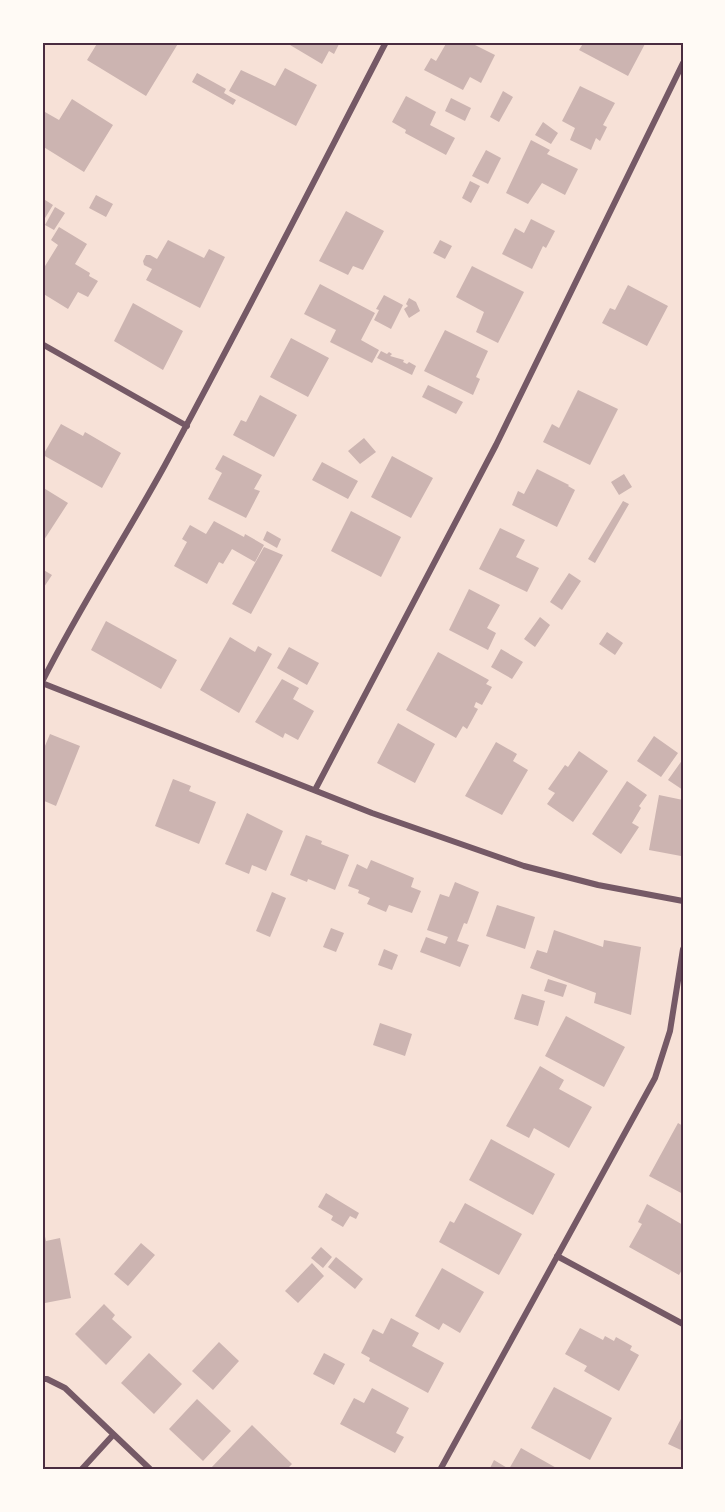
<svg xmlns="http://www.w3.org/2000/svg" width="725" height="1512" viewBox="0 0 725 1512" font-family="Lato,sans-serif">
  <rect width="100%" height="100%" fill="#f7e1d7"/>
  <!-- building -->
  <path fill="#ccb4b1" d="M98,42L102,43L179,42L146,96L87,60Z
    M285,42H340L334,54L329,51L322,64Z
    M447,42H469L495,55L481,83L470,77L463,90L424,70L431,58L436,61Z
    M584,42H646L628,76L579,50Z
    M285,68L317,85L296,126L229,91L241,70L275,86Z
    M197,73L226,89L224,93L236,100L233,105L192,82Z
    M580,86L615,103L603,125L607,127L600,141L596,138L591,150L570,140L575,128L562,121Z
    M503,91L513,97L499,122L490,117Z
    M406,96L436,112L430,125L455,138L446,155L405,133L406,130L392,122Z
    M451,98L471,108L465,121L445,111Z
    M72,99L113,125L84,172L42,146V117L45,112L59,120Z
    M543,122L558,133L551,144L535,135Z
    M531,140L550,150L547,154L578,169L565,195L542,183L528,204L506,193Z
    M486,150L501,158L488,184L472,176Z
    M470,181L480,186L471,203L462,198Z
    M96,195L113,204L106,217L89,208Z
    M42,198L53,205L42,223Z
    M55,207L65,213L54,230L45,225Z
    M346,211L384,231L363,270L353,266L348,275L319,261Z
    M531,219L555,231L546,248L543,246L532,269L502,254L515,228L524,233Z
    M59,227L87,244L75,264L90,273L89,276L98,281L88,297L78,292L68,309L42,293V271L58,245L51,240Z
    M168,240L204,258L209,249L225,257L200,308L146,280L152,269L144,265L143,261L146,255H150L157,259Z
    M440,240L452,246L445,259L433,253Z
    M472,266L524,292L498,343L476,332L484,312L456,297Z
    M320,284L375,313L361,340L379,350L372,363L330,342L336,330L304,314Z
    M628,285L668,306L647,346L602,323L610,308L615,310Z
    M384,295L403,305L391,329L374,320L379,310L376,309Z
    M409,298L416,302L420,311L409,318L404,309L408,306L406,304Z
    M133,303L183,331L163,370L114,341Z
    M445,330L488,351L476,377L480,379L473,395L424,371Z
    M291,338L329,358L308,397L270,377Z
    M381,351L387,354L389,352L392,354L390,356L404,360L403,362L407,364L409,362L416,366L412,375L377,358Z
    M428,385L463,402L456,414L422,397Z
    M578,390L618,409L590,465L543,442L552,424L559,428Z
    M260,395L297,415L274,457L233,435L241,420L246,422Z
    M61,424L83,436L85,432L121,453L102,488L43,455Z
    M364,438L376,452L360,464L348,451Z
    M223,455L262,475L254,489L260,491L246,518L208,499L222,473L215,469Z
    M392,456L433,478L411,518L371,497Z
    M322,462L358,481L348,499L312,480Z
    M537,469L569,485L568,486L575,490L557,527L512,505L518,491L524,494Z
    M624,474L632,487L619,495L611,482Z
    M42,487L68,503L42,543Z
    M623,501L629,504L595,563L588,559Z
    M351,511L401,537L381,577L331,551Z
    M214,521L244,537L245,534L264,545L255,562L232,549L223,564L219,562L207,584L174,566L187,542L182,539L190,525L206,534Z
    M500,528L525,540L516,557L539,568L527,592L479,569Z
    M267,531L281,539L277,548L263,540Z
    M264,547L283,555L251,614L232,604Z
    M42,569L52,575L42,590Z
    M569,573L581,581L562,610L550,602Z
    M469,589L500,605L487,628L496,633L488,650L449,630Z
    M540,617L550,625L535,647L524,639Z
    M106,621L177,660L161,689L91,650Z
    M607,632L623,643L615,655L599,644Z
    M230,637L255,652L258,646L272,654L239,713L200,690Z
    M289,647L319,663L307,685L277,668Z
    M501,649L523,662L512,679L491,667Z
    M438,652L489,680L486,684L492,687L482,705L476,702L474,707L478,709L467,729L463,726L456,738L406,710Z
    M282,679L299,688L293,699L314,711L298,740L285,733L283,738L255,722Z
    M398,723L435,744L415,783L377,763Z
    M50,734L80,746L56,806L42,800V753Z
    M654,736L678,753L661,777L637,761Z
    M496,742L517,754L513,761L528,770L502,815L465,796Z
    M579,751L608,771L573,822L547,804L555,793L548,789L565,765L568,767Z
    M683,759V790L668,780Z
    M173,779L191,786L189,791L216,802L199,844L155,826Z
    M627,781L647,795L639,806L641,808L632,823L639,827L621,854L592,834Z
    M659,795L683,800L681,856L649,850Z
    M247,813L283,831L266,871L252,865L249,874L225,864Z
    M306,835L322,841L321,844L349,855L335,890L308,879L307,882L290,875Z
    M371,860L414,878L411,887L421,891L412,913L389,905L386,912L367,904L370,898L358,893L359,890L348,886L357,864L367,869Z
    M455,882L479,892L467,924L464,923L457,941L469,945L460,967L420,952L426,937L445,944L448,937L427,930L440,894L449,897Z
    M272,892L286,898L270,937L256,931Z
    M497,905L535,917L525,949L486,936Z
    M331,928L344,933L336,952L323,947Z
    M554,930L603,947L604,940L641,947L631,1015L594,1003L596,993L530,968L537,950L547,953Z
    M384,949L398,955L392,970L378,965Z
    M548,979L567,985L563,997L544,991Z
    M522,994L545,1001L538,1026L514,1019Z
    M566,1016L625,1047L604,1087L545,1056Z
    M380,1023L412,1034L405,1056L373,1045Z
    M540,1066L564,1080L559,1089L592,1107L569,1148L534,1128L529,1138L506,1126Z
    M678,1123L683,1126V1194L649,1176Z
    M491,1139L555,1174L533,1215L469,1180Z
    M326,1193L359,1213L356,1219L350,1216L343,1227L331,1220L333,1216L318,1207Z
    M465,1203L522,1234L499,1275L439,1242L450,1221L454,1223Z
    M647,1204L683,1225V1268L679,1275L629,1247L642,1224L638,1222Z
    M44,1232L46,1241L60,1238L71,1298L45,1303L42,1286V1233Z
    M141,1243L155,1255L128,1286L114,1274Z
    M321,1247L332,1257L323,1268L311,1258Z
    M336,1257L363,1279L355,1289L328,1267Z
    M312,1263L324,1276L298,1303L285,1291Z
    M442,1268L484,1292L460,1333L443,1323L439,1330L415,1316Z
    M104,1304L115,1315L112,1319L132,1337L106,1365L75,1334Z
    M391,1318L419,1333L412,1346L444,1363L428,1393L369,1361L370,1358L361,1353L373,1329L383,1334Z
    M580,1328L603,1340L605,1336L614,1341L616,1337L632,1346L630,1350L639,1355L619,1391L584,1371L587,1366L565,1354Z
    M219,1342L239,1361L213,1390L192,1371Z
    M149,1353L182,1384L154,1414L121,1383Z
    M324,1353L345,1364L334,1385L313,1374Z
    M554,1387L612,1418L590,1460L531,1428Z
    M372,1388L409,1408L396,1433L404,1437L395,1453L340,1424L354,1398L364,1403Z
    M197,1399L231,1431L203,1461L169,1429Z
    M683,1415V1451L668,1444Z
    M252,1425L292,1464L286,1470H214L211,1468Z
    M521,1448L560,1470H489L494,1460L509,1469Z"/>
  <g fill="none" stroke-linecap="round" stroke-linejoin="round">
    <!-- minor -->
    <path stroke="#755966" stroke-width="6" d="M42,344L187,426
      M42,682C79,608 125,538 165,465C241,325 313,183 386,42
      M42,683L372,813L524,866L598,885L683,901
      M315,790L496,445L683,63
      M557,1256L683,1324
      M42,1379H47L65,1388L151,1470
      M81,1470L113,1435
      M440,1470L655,1078L670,1031L683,949"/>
  </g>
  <!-- border -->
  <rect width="725" height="1512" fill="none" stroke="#fffaf5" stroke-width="87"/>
  <rect x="44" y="44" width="638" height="1424" fill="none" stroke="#4a2c40" stroke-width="2"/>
</svg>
